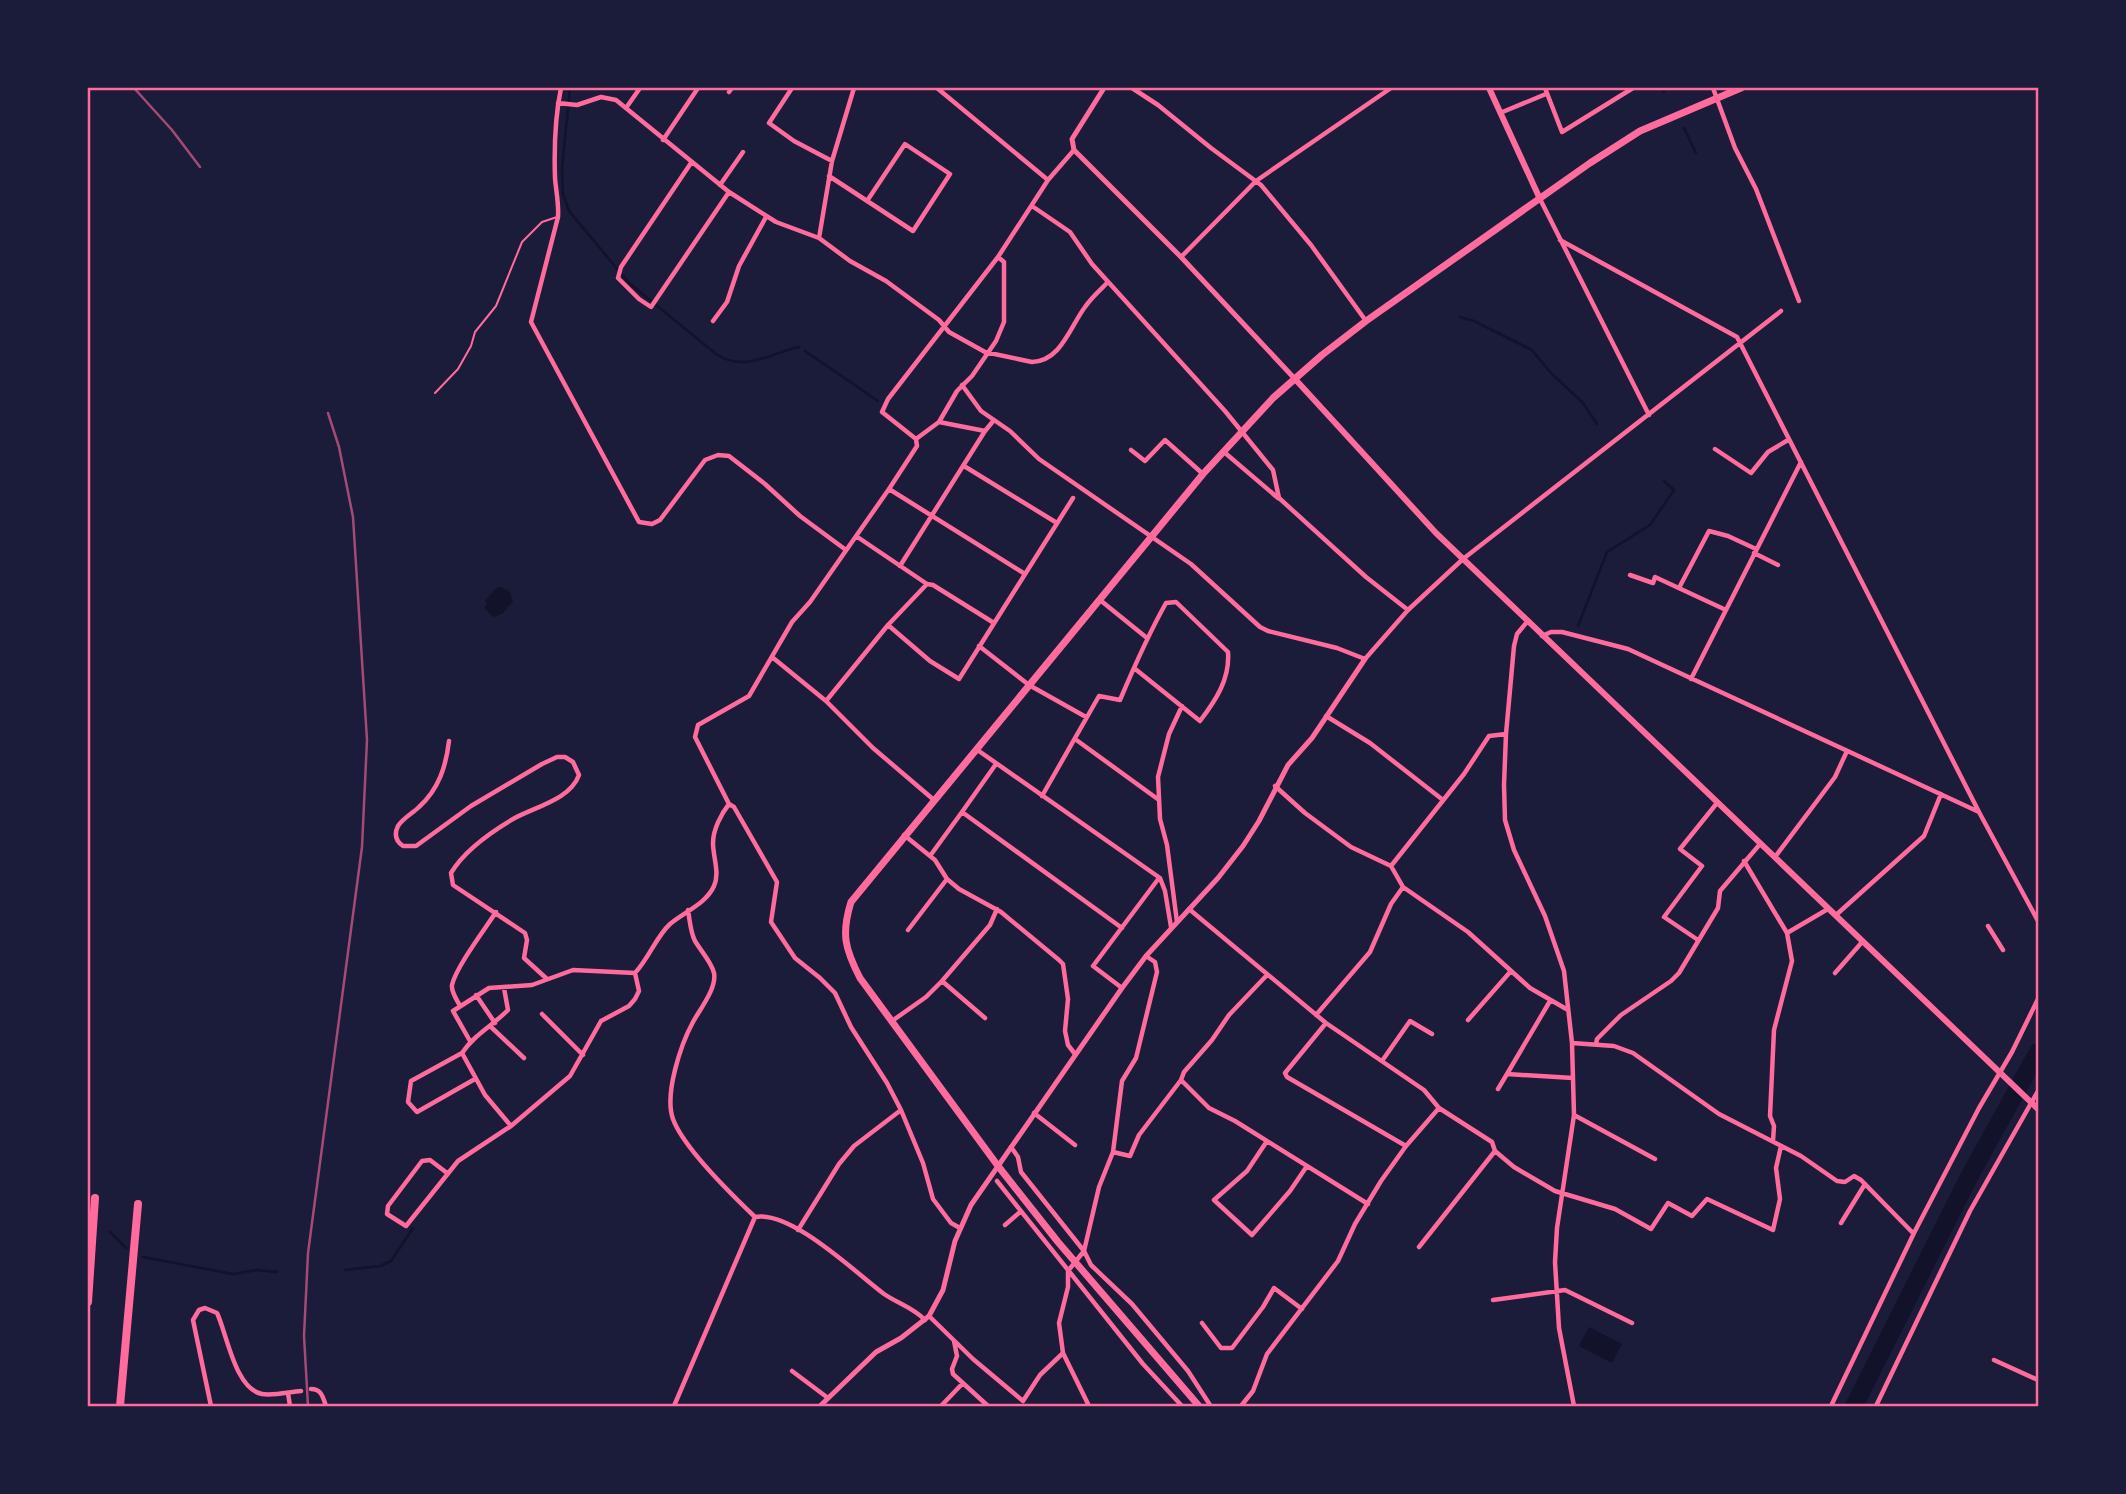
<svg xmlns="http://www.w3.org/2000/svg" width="2126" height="1494" viewBox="0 0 2126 1494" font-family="'Source Sans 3',sans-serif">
  <rect width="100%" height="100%" fill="#1b1b3a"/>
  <!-- water -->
  <path fill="#12122b" d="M501,587L510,592L513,601L502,614L493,617L484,608L487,603L485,601L496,588Z
    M1589,1327L1622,1344L1612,1363L1579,1346Z"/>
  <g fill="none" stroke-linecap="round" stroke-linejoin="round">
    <!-- stream -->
    <path stroke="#12122b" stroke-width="2.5" d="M570,88L562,169L563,194L569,211L629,283L716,354C745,373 770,353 799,347
      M1662,88L1664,92
      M1684,128L1696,153
      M1460,317L1474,321L1532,350L1550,372L1583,403L1597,424
      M805,351L878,401
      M1578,626L1607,552L1650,525L1674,490L1664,481
      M110,1232L126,1248
      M143,1257L233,1274L257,1270L277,1272
      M345,1270L380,1266L391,1261L413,1228"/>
    <!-- river -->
    <path stroke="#12122b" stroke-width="18" d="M1854,1406L1969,1177L2038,1052"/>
    <!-- service -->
    <path stroke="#ff6b9d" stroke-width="2" d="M435,393L458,369L471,346L475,332L496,306L522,242L542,222L557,217"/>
    <!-- minor -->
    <path stroke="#ff6b9d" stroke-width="4.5" d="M561,88C555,117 554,148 555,178C556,191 559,204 558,217L531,322L639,522L652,524L660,520L705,460L718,455L729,456L765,484L800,516L846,550
      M792,88L769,123L794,141L832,161
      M937,88L1048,180
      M1132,88L1158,105L1211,148L1261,185L1311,245L1366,321
      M1545,88L1562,132L1633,88
      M1713,88L1735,148L1756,189L1799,301
      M729,92L732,88
      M558,103L577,105L601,97L616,100L729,192L776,222L819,238L850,261L886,281L939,320L949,332L985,352L1032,362C1061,361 1070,327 1085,307C1091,298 1100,290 1108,282
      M626,108L640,88
      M1500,113L1546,94
      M663,140L698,88
      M691,163L621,267L618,278L639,299L651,307L729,192
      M829,176L913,231L950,174L905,144L867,201
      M720,185L743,152
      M1540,199L1649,415
      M1032,206L1070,232L1092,264L1225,411L1273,470L1279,498L1366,577L1408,610
      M819,238L832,161L854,88
      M1560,240L1737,337L1979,812
      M1181,257L1256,181L1391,88
      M713,321L727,302L739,266L766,217
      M962,385L981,411L1010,431L1039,459L1191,564L1260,627L1268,631L1337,648L1365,659L1408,610L1463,559L1781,311
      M939,422L985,431
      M916,439L939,422L957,391L972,376L996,341L1004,322V262L998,257
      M1715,449L1751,473L1768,452L1788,440
      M1131,450L1145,461L1165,440L1203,474
      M1224,452L1278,498
      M964,466L1057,523
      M889,489L1025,574
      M856,536L927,584L933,585L994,623
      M1754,553L1778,565
      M900,566L985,431L994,420
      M1630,575L1653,583L1655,577L1726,610
      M927,584L888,625L930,661L959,679L1073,498
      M1679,588L1709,531L1728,536L1756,549
      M1100,600L1147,638
      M1527,622L1517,634L1514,646L1506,734L1504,785L1505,820L1514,850L1545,916L1564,971L1572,1043L1574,1115L1557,1228L1555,1262L1559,1328L1574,1406
      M1542,636L1551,632H1562L1628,649L1979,812L2038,921
      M979,646L1029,685L1086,717
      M772,657L826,701L873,748L934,800
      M1691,679L1801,462
      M826,701L888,625
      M1326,716L1370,743L1443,800
      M1075,739L1159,800
      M449,741C446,766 439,789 419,807C413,813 403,818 398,826C394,834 396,841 403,846H416L471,806L542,764L557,757H565L573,762L579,775C570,800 534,807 513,819C491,832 464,851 451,873L453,885L525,933L527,940L524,958L547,979
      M976,749L1160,878L1165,891L1171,927
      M996,764L962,812L1122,928
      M1275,786L1305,813L1351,847L1391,866L1403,887L1468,932L1530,988L1568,1010
      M1042,796L1099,696L1120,700C1134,667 1148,635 1166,603L1176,602L1228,652C1230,679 1216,700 1200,721L1134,668
      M904,835L935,860L947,879L959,889L1001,912L1059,960L1063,964L1068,999L1065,1031L1068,1045L1075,1054
      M930,856L962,812
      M1775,857L1835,777L1847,751
      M1744,861L1787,933L1792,961L1774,1030L1770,1116L1774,1126L1773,1141
      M1391,866L1464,774L1489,736L1506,734
      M1189,909L1326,1023L1424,1090L1439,1108L1492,1142L1495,1151L1514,1167L1555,1191L1615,1209L1651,1229L1668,1203L1692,1216L1707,1199L1773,1230L1780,1199L1776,1168L1781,1146
      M1836,915L1924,836L1941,794
      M1177,922L1167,845L1160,819L1158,777L1169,734L1182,706
      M1988,926L2003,950
      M908,930L947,879
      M1787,933L1828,909
      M1698,940L1664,917L1702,866L1680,849L1717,803
      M1835,973L1863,941
      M942,981L985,1018
      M504,988L508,1010C492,1026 475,1034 462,1053L485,1095L511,1126
      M1122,988L1093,966L1159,878
      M476,995L495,1023
      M1550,1001L1507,1074L1573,1078
      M460,1006C457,1000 451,992 452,985C456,967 485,929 496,912
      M542,1014L583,1055
      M1316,1015L1370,952L1391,904L1403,887
      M1468,1020L1511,971
      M892,1021L926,997L942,981L990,925L997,909
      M1326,1023L1285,1073L1287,1077L1406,1146
      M490,1026L524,1058
      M470,1041L453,1011L489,988L532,985L573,970L635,973C649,958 656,937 670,924C684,912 706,904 714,886C720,873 713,857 713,843C713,830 721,814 729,804
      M1572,1043L1614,1046L1633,1053L1719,1114L1801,1156L1837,1181L1845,1182L1854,1176L1861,1180L1913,1233
      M1596,1044L1597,1039L1621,1015L1671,981L1679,973L1718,908L1720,891L1760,844
      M462,1053L411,1081L408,1102L417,1112L475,1079
      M1382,1061L1410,1021L1432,1034
      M1181,1080L1209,1108L1235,1121L1368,1204
      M1498,1089L1507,1074
      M1034,1113L1075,1145
      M1574,1115L1655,1159
      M1267,1141L1247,1171L1214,1200L1252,1235L1290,1191L1307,1166
      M1011,1147L1018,1157L1021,1172L1084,1251L1091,1265L1132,1304L1188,1371L1210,1405
      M1113,1152L1130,1156L1139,1135L1181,1080L1184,1072L1212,1040L1229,1015L1267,975
      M447,1173L430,1160L422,1161L388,1206L387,1214L406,1226L458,1161L511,1126L570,1076L601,1021L629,1006L635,999L639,991L635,973
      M997,1181L1143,1364L1182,1406
      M755,1217C791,1210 856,1273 884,1294C897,1303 914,1308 925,1320
      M1841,1223L1865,1184
      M1005,1225L1020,1212
      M960,1228L951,1223L933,1199L923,1163L901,1110L887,1083L851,1027L835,993L820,978L795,958L771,922L777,882L734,807L729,804L695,737L698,725L749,696L792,622L810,602L889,489L917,446L916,439L882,412L888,399L998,257L1048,180L1074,150
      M798,1230L839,1164L854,1146L901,1110
      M1419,1247L1495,1151
      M1493,1300L1565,1290L1632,1323
      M929,1316L973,1359L1023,1401L1040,1375L1063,1353
      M1202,1323L1221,1348H1232L1263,1307L1274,1288L1302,1309
      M954,1341L957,1356L952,1369L953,1374L988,1406
      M1994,1360L2038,1380
      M792,1371L828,1398
      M311,1389C322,1389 323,1398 326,1406
      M288,1393L290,1406
      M211,1406L193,1320L199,1310L205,1308L217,1313C227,1334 235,1389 262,1394C273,1396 289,1392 301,1391
      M674,1406L755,1217C733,1196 683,1147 673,1119C664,1094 681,1044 693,1022C700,1009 717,988 714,973C712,963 701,951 695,941C690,931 690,921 688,910
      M941,1406L962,1384
      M1089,1406L1063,1353L1059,1323L1068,1287V1271L1084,1251L1099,1187L1113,1152L1122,1081L1136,1058L1157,972L1155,962L1146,956
      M1241,1406L1253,1391L1267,1354L1338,1261L1355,1224L1381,1181L1406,1146L1439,1108
      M1831,1406L1914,1233L1979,1108L2012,1052L2038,999
      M1876,1406L1970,1211L2038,1091"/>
    <!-- tertiary -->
    <path stroke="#ff6b9d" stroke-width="5" d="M1104,88L1072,139L1074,150L1181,257L1295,379
      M820,1406L876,1352L901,1338L929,1316L943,1290L955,1241L971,1205L1122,988L1146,956L1218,878L1243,846L1259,821L1288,765L1312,738L1365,659"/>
    <!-- primary -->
    <path stroke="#ff6b9d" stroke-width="6" d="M1489,88L1540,199
      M1295,379L1436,533L2038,1109"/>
    <!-- trunk -->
    <path stroke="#ff6b9d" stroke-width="7" d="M1199,1406L1058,1242L998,1166L860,978C845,949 841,934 851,902L1203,474L1273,398L1322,355L1366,321L1590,163L1640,131L1741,88"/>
    <!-- motorway -->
    <path stroke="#ff6b9d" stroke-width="8" d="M88,1302L95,1198
      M120,1406L138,1204"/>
    <!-- rail -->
    <path stroke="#a44b75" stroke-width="2.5" d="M134,88L172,130L200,167
      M308,1406L304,1336L308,1253L362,847L367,740L353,517L339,447L328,413"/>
  </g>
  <!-- border -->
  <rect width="2126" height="1494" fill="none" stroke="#1b1b3a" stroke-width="178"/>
  <rect x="89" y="89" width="1948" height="1316" fill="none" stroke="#ff6b9d" stroke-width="2.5"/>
</svg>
